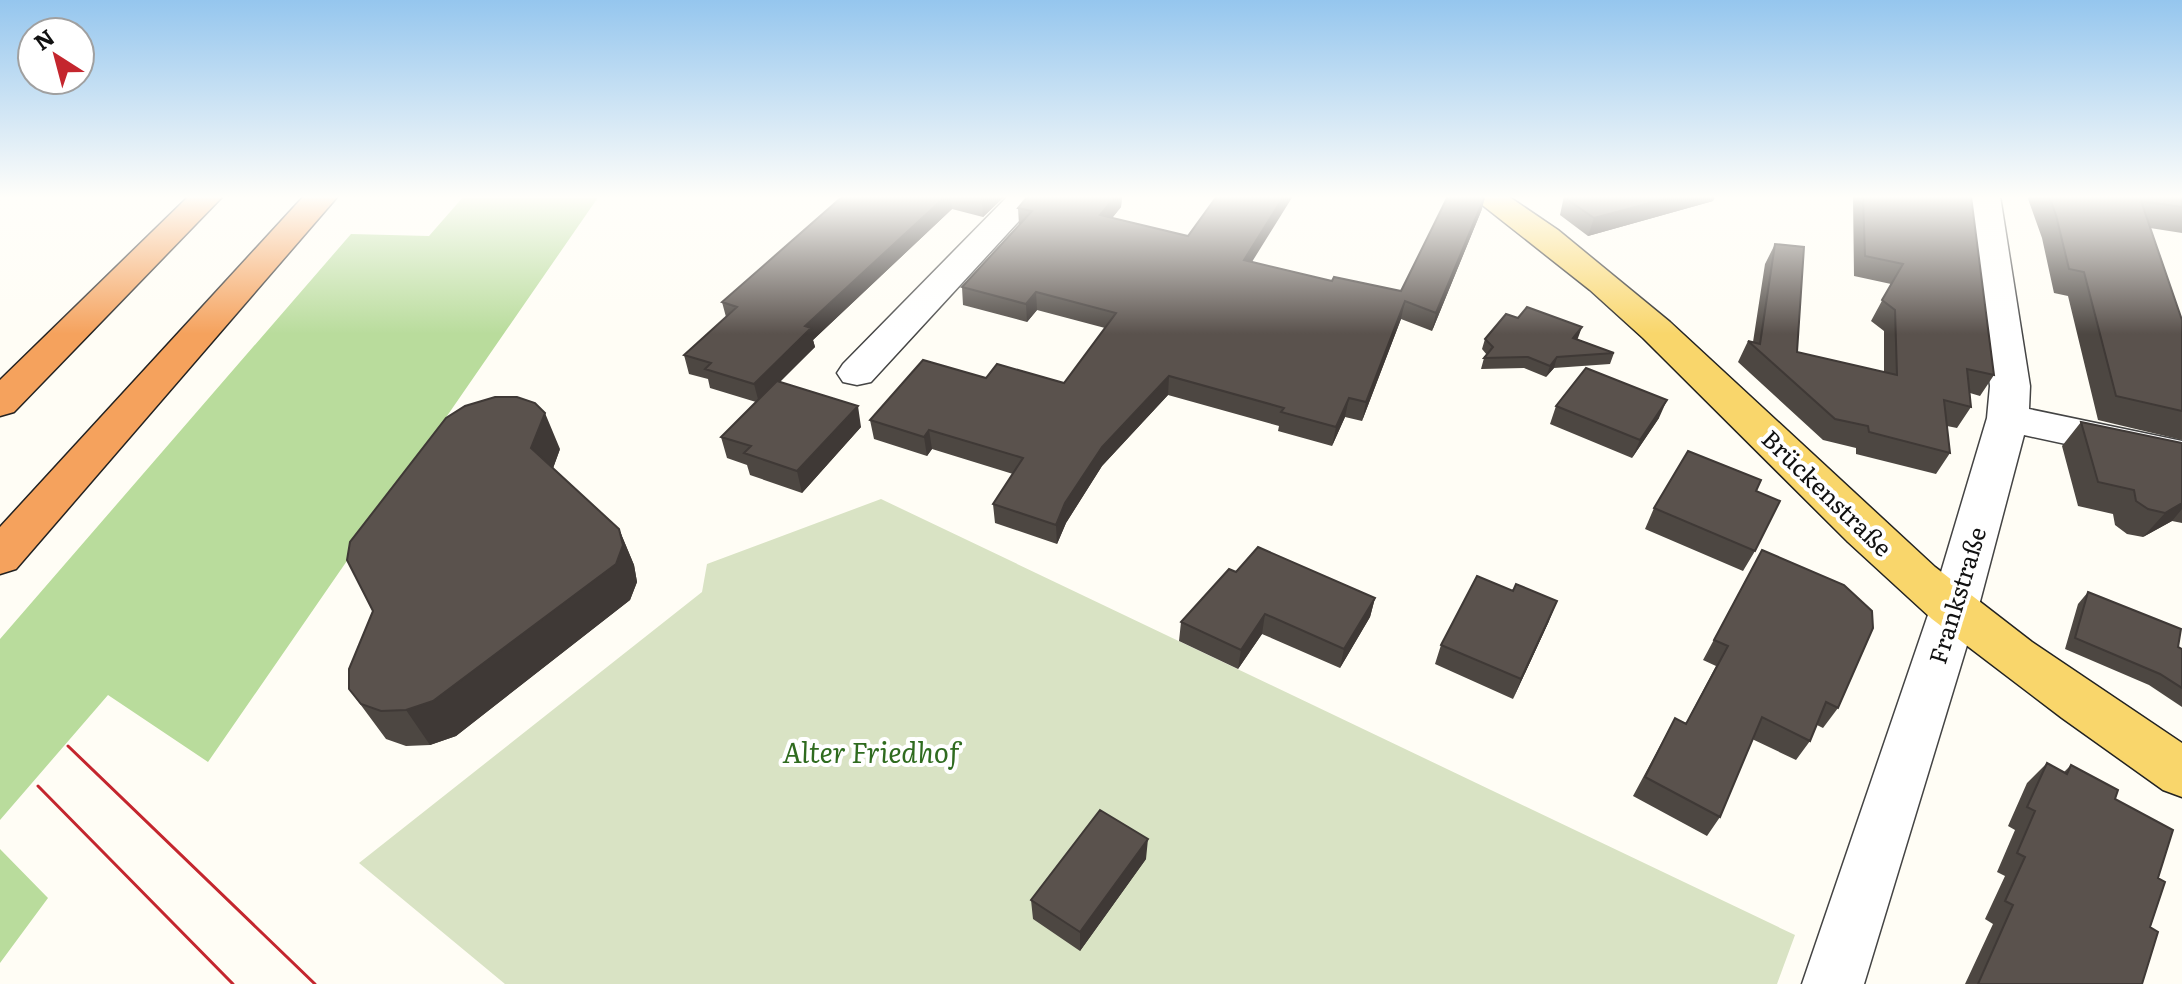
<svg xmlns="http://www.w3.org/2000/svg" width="2182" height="984" viewBox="0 0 2182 984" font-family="Literata,serif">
  <rect width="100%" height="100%" fill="#fffdf5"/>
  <!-- forest -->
  <path fill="#b9dc9c" d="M464,196H599L208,762L108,695L0,820V639L351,234L429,236Z
    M0,849L48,898L0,963Z"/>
  <!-- cemetery -->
  <path fill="#d9e3c4" d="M881,499L1795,935L1777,984H505L359,863L702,592L707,564Z"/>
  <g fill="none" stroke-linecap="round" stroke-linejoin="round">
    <defs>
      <path id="minor" d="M1008,196H1042L871,382L857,385L843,382L837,373L843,364Z
        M1968,196H2000L2030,386L2029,409L2182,441V469L2024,435L1978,609L1864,984H1802L1930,609L1987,418L1990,386Z"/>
      <path id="major" d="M1471,196H1508L1558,230L1670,322L1935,567L2032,642L2182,743V797L2163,790L2062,718L1932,619L1848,542L1643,338L1590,290Z"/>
      <path id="highway" d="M189,196H223L14,412L0,416V380Z
        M304,196H338L16,569L0,574V527Z"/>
    </defs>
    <!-- minor casing -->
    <use href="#minor" stroke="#444" stroke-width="3"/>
    <!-- major casing -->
    <use href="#major" stroke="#222" stroke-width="3"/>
    <!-- highway casing -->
    <use href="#highway" stroke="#222" stroke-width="3"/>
    <!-- minor -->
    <use href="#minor" fill="#fff" fill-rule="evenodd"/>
    <!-- major -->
    <use href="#major" fill="#f9d66b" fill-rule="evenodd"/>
    <!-- highway -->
    <use href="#highway" fill="#f5a25d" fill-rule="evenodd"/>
    <!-- tram -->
    <path stroke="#c4262e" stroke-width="3" d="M68,746L315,984
      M38,786L233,984"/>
  </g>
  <!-- wall -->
  <path fill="#4d4742" d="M843,196H1005L983,217L952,209L813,340L815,347L779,382L861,427L802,493L750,475L747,465L727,458L721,437L756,402L710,388L708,379L689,374L684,355L726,317L722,302Z
    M1028,196H1122L1121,207L1112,218L1252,262L1332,281L1401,291L1482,209L1432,331L1401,319L1362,421L1345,417L1332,446L1278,431L1279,426L1168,395L1102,466L1066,523L1057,544L995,523L993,504L1013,474L932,449L927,456L874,439L870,420L986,378L1064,383L1105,328L1037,310L1027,322L963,305L962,287L1019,225L1018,208Z
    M1564,196H1715L1713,201L1588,236L1560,215Z
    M1853,196H1971L1994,375L1980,396L1970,393L1971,407L1957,428L1947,426L1950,453L1936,474L1856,454V448L1823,440L1738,362L1748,341L1753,342L1765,264L1775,244L1797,352L1884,372V331L1871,321L1891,284L1854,276Z
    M2027,196H2182V233L2150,228L2182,320V440L2098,420L2068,296L2054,293L2042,238Z
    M1578,338L1577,339L1614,353L1610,364L1554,368L1546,377L1524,368L1481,369L1484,358L1487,355L1482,349L1485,339Z
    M1556,406L1659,418L1632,458L1550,424Z
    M2081,422L2182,443V523L2172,521L2143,537L2127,534L2115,525L2113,514L2078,506L2062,446Z
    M560,449L553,468L619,529L634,565L637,582L630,600L456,736L430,745L406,746L386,739L349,689Z
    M1756,491L1755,551L1743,571L1645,529L1654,508Z
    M1762,550L1838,708L1823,728L1817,725L1810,741L1796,760L1752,739L1720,817L1707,836L1633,796L1675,718L1686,723L1716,666L1703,660Z
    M1236,572L1375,598L1370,617L1340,668L1262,634L1238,669L1179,641L1181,622Z
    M2088,592L2182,649V707L2149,685L2065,649L2078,604Z
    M1549,621L1513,699L1435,664L1441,645Z
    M2047,763L2064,772L2071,765L2115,799L2158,878L2142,984H1965L1993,924L1985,919L2005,876L1997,872L2015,830L2008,826L2027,783Z
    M1146,859L1080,951L1033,919L1031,900Z"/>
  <!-- shaded-wall -->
  <path fill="#3f3936" d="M946,196H951L952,209L813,340L815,347L759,403L754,384L805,326Z
    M985,196H1005L983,217L982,199Z
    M1116,196H1122L1121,207L1100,233V215Z
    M1284,196H1293L1242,278L1244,260Z
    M1485,196L1482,209L1432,331L1436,313Z
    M1676,196H1715L1713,201L1588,236L1594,218Z
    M1036,292L1037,310L1027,322L1026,304Z
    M1405,301L1401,319L1362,421L1366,402Z
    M1582,327L1578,338L1569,349L1573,338Z
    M1557,357L1554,368L1546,377L1550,366Z
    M1169,376L1168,395L1102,466L1066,523L1057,544L1056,525L1065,503L1102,447Z
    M1349,398L1345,417L1332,446L1336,427Z
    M1667,400L1659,418L1632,458L1640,440Z
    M858,406L861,427L802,493L797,471Z
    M545,413L560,449L547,485L531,448Z
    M929,430L932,449L927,456L924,437Z
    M2182,503V509L2172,521L2143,537L2165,513Z
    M619,529L634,565L637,582L630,600L456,736L430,745L406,710Z
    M1375,598L1370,617L1340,668L1344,649Z
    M1557,601L1549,621L1513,699L1521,679Z
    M1265,614L1262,634L1238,669L1241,650Z
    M1148,839L1146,859L1080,951V932Z"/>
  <!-- building -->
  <path fill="#5a524d" stroke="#3f3936" stroke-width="2" d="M843,196H946L805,326L811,328L754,384L705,369L711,363L684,355L737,307L722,302Z
    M969,196H985L982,199Z
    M1028,196H1116L1100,215L1188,236L1217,196H1284L1244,260L1332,281L1334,277L1401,291L1448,196H1485L1436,313L1405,301L1366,402L1349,398L1336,427L1281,412L1284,408L1169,376L1102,447L1065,503L1056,525L993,504L1023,458L929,430L924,437L870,420L923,360L986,378L997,364L1064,383L1116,313L1036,292L1026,304L962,287L1032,211L1018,208Z
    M1566,196H1676L1594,218L1565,198Z
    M1863,196H1971L1994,375L1967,369L1971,407L1944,400L1950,453L1869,432L1868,426L1835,419L1748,341L1760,344L1775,244L1804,247L1797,352L1897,375L1895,310L1882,300L1903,264L1865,256Z
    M2049,196H2182V207L2141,201L2182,320V411L2116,396L2084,272L2069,269L2056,215Z
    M1527,307L1582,327L1573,338L1614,353L1557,357L1550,366L1528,357L1484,358L1493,347L1485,339L1506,314L1518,318Z
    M1586,368L1667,400L1640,440L1556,406Z
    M777,381L858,406L797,471L744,453L751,446L721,437Z
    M495,397H517L535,403L545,413L531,448L619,529L623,545L616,564L433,701L406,710L381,711L361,704L349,689V669L373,611L347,560L350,542L446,418L465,406Z
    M2081,422L2182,443V503L2165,513L2148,509L2136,501L2134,490L2098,482Z
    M1688,451L1761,480L1756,491L1780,501L1755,551L1654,508Z
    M1258,547L1375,598L1344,649L1265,614L1241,650L1181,622L1229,569L1236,572Z
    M1762,550L1844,585L1872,611L1873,628L1838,708L1826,702L1810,741L1762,717L1720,817L1645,777L1675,718L1686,724L1728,646L1714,640Z
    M1477,576L1513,591L1516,584L1557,601L1521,679L1441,645Z
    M2088,592L2181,629L2178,647L2182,649V688L2160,674L2075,638Z
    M2047,763L2067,774L2071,765L2118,790L2115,799L2173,830L2158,878L2165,882L2150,927L2158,932L2142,984H1978L2013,905L2005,901L2025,857L2017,853L2035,811L2027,807Z
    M1100,810L1148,839L1080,932L1031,900Z"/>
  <!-- sky -->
  <linearGradient id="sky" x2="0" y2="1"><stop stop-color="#95c6ee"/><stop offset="0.59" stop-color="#fffefa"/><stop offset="1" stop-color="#fffefa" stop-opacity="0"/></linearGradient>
  <rect width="2182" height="334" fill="url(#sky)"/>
  <g text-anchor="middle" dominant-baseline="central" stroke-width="8" stroke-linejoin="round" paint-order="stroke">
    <!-- street labels -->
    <g font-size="24" fill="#111" stroke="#fff">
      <text transform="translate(1828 492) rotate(44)">Brückenstraße</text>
      <text transform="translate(1956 595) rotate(-73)">Frankstraße</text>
    </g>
    <!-- near-park labels -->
    <g font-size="28" font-style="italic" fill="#2f6b1f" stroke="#fff">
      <text x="871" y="751">Alter Friedhof</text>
    </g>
  </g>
  <!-- north arrow -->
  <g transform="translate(56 56) rotate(324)"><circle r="38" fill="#ffffff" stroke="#a0a0a0" stroke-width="2"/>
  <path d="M0-6L14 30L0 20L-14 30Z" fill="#c4262e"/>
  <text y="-12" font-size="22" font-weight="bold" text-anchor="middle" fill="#111111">N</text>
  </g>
</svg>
